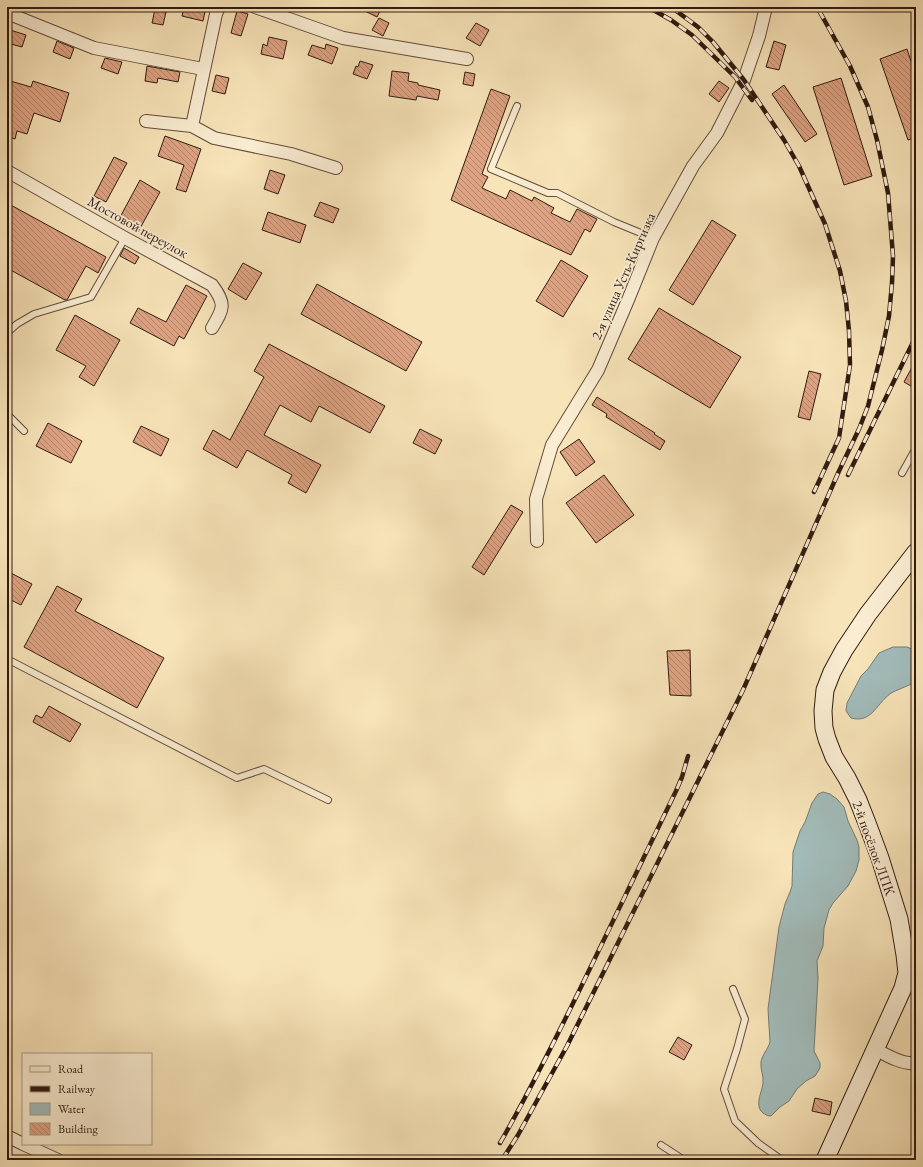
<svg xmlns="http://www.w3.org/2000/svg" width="923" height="1167" viewBox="0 0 923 1167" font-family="'EB Garamond',serif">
  <defs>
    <pattern id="building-back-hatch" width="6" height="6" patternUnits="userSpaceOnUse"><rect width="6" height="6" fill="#dea383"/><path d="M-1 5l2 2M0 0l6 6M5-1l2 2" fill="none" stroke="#b4846a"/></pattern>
  </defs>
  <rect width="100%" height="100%" fill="#f8e4b9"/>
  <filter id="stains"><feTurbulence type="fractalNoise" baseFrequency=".005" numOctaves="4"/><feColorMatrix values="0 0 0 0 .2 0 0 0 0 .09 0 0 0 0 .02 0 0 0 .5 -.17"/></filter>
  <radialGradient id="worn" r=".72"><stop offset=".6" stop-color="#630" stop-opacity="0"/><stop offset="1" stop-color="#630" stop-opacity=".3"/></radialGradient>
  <!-- water -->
  <path fill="#a2bcba" stroke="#747b76" d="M893,647H907L916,651V681C909,686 901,688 893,692C877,701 873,724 851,718L846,711L847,703L861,676L868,669L879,653Z
    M823,792L830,794L837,799L844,807L848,821L857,840L859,847V860L856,871L848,886L833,903L829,910L824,928L823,946L817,961L818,978L814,1051L820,1063V1068L815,1076L806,1081L797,1089L789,1101L780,1107L771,1116C768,1116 766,1115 763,1113C754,1106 762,1092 763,1083C764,1076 760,1069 761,1062C762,1055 768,1049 770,1042L768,1009L779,927L785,904L790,892L792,886L793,852L800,831L805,822L812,803L818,794Z"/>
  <!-- building -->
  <path fill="url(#building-back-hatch)" stroke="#301a11" d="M184,7H206L203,21L182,16Z
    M357,7H382L377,17Z
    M155,9L166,12L163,25L152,23Z
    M237,11L248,14L241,36L231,33Z
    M379,18L389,23L383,36L372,30Z
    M476,23L489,30L480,46L466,38Z
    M7,29L26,35L22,47L7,43Z
    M269,37L287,41L283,59L261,54L263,44L267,46Z
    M57,41L74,48L70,59L53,52Z
    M774,41L786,45L779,70L766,67Z
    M326,44L338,48L332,64L308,55L312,45L325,49Z
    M907,49L916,76V137L908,140L880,59Z
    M105,58L122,62L118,74L101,68Z
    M360,61L373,65L367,79L353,74L356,66L358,67Z
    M147,66L180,72L178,82L158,78L157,83L145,81Z
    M392,71L409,73L408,81L418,83V85L440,90L438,100L417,96L416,100L389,96Z
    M465,72L475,74L473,86L463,84Z
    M216,75L229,78L225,94L212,91Z
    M841,78L872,176L844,185L813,87Z
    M7,80L31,87L33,81L69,93L60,122L34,113L27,134L17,131L15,139L7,136Z
    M719,81L729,88L719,102L709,94Z
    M784,85L817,134L805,142L772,94Z
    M491,89L510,96L482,174L488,177L482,188L506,199L510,190L532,201L534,197L554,208L551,213L570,222L577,209L597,219L590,232L585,229L571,255L451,200Z
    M165,136L201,149L186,192L176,189L184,165L158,156Z
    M114,157L127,163L106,202L94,196Z
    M270,170L285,175L278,194L264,189Z
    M140,180L160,192L138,232L118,221Z
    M320,202L339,209L333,223L314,216Z
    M7,203L106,257L98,273L86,266L67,300H65L7,268Z
    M268,212L306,225L300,243L262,230Z
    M712,220L736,235L693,305L669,290Z
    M124,248L139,257L135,264L120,256Z
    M561,260L588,276L563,317L536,301Z
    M243,263L262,273L246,300L228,289Z
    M317,284L422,342L406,371L301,314Z
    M186,285L207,296L184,339L179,336L174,346L130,323L138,308L166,322Z
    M659,308L741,357L710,408L628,359Z
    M75,315L120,340L94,386L79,377L86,366L56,350Z
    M269,344L385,406L370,433L319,406L311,422L280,405L264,435L321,465L306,493L288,483L292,475L247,450L237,468L203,449L213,430L230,440L264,377L254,371Z
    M916,360V389L904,382Z
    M809,371L821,374L810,420L798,417Z
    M597,397L655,433L654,434L665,441L660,450L606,417L607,414L592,405Z
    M48,423L82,441L71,463L36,446Z
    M141,426L169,439L161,456L133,442Z
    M420,429L442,440L435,454L413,443Z
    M579,439L595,462L576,476L560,452Z
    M604,475L634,515L596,543L566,503Z
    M511,505L523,512L484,575L472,567Z
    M7,571L32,584L21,605L7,598Z
    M57,586L82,599L75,611L164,658L137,708L24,647Z
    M690,650L691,696L670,695L667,651Z
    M49,706L81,724L70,742L33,722L36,715L42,718Z
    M678,1037L692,1045L684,1060L669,1052Z
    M815,1098L832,1102L830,1115L812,1111Z"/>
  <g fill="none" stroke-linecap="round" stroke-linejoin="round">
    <defs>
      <path id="lane" d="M517,106L491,169L548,193H557L614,222L653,238
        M7,333L17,324L34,314L91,297L125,238
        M7,414L24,431
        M902,473L916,448
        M7,659L237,778L264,769L328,800
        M733,989L745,1019L737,1049L724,1089L735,1121L758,1143L782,1160
        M661,1145L684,1160"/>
      <path id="street" d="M255,7L343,38L467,59
        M7,13L94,48L203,69
        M146,121L192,126L214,138L291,154L336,168
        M192,126L216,14L219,7
        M7,171L125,238L212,285C226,304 224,308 212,328
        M537,541L536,499L552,445L598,370L628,300L653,238L693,166L717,133L744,80L759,36L766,7
        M875,1049C886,1055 903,1065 916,1063
        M7,1136L23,1144
        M23,1144L58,1160"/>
      <path id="secondary" d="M825,1160L903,988L907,973L905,955L899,919L880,858L867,823L858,800L847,778L834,757L827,739L824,728L823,711L825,690L832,672L844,650L868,614L916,552"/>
    </defs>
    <!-- lane casing -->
    <use href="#lane" stroke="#624c3b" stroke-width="8"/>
    <!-- street casing -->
    <use href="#street" stroke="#624c3b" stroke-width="14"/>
    <!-- secondary casing -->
    <use href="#secondary" stroke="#301a11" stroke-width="19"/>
    <!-- lane -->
    <use href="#lane" stroke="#faedd2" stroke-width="6"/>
    <!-- street -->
    <use href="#street" stroke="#faedd2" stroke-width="12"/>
    <!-- secondary -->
    <use href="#secondary" stroke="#faedd2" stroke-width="17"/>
    <defs>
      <path id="rail" d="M648,7L671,20L692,35L735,77L752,100
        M671,7L698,27L713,42L744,80L784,140L799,166L825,224L840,271L846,301L849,331L850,365L839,438L814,492
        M848,475L916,336
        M500,1143C529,1093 555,1040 581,987C613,922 644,856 676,791L682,777L688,756
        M502,1160L518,1135L567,1046L743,690L839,471L859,429L868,406L882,350L889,316L892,283L893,256L888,193L877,140L868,107L850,66L817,7"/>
    </defs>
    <!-- rail casing -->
    <use href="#rail" stroke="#301a11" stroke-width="4.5"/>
    <!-- rail -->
    <use href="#rail" stroke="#faedd2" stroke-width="3" stroke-dasharray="9" stroke-linecap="butt"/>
  </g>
  <g text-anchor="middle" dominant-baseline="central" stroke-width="3.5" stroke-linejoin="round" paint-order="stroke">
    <!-- street labels -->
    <g font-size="14" fill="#301a11" stroke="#faedd2">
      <text transform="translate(138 227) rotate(29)">Мостовой переулок</text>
      <text transform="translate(623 276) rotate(-66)">2-я улица Усть-Киргизка</text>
      <text transform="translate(874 848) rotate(70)">2-й посёлок ЛПК</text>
    </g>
  </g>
  <!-- margin -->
  <rect width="923" height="1167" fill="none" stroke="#f8e4b9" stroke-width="24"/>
  <rect x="8" y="8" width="907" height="1151" fill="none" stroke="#301a11" stroke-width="2"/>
  <rect x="12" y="12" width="899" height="1143" fill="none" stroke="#301a11"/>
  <!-- legend -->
  <rect x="22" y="1053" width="130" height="92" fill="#faedd2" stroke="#a99985"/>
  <rect x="30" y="1066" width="20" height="6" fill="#faedd2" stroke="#a99985"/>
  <text x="58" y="1073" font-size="12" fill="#301a11">Road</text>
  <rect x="30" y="1086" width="20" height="6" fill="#301a11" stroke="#a99985"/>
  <text x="58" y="1093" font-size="12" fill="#301a11">Railway</text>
  <rect x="30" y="1103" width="20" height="12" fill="#a2bcba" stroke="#a99985"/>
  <text x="58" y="1113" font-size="12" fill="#301a11">Water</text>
  <rect x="30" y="1123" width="20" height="12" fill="url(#building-back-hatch)" stroke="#a99985"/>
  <text x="58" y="1133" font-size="12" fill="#301a11">Building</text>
  <rect width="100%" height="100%" filter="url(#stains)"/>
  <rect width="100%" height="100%" fill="url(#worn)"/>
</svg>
